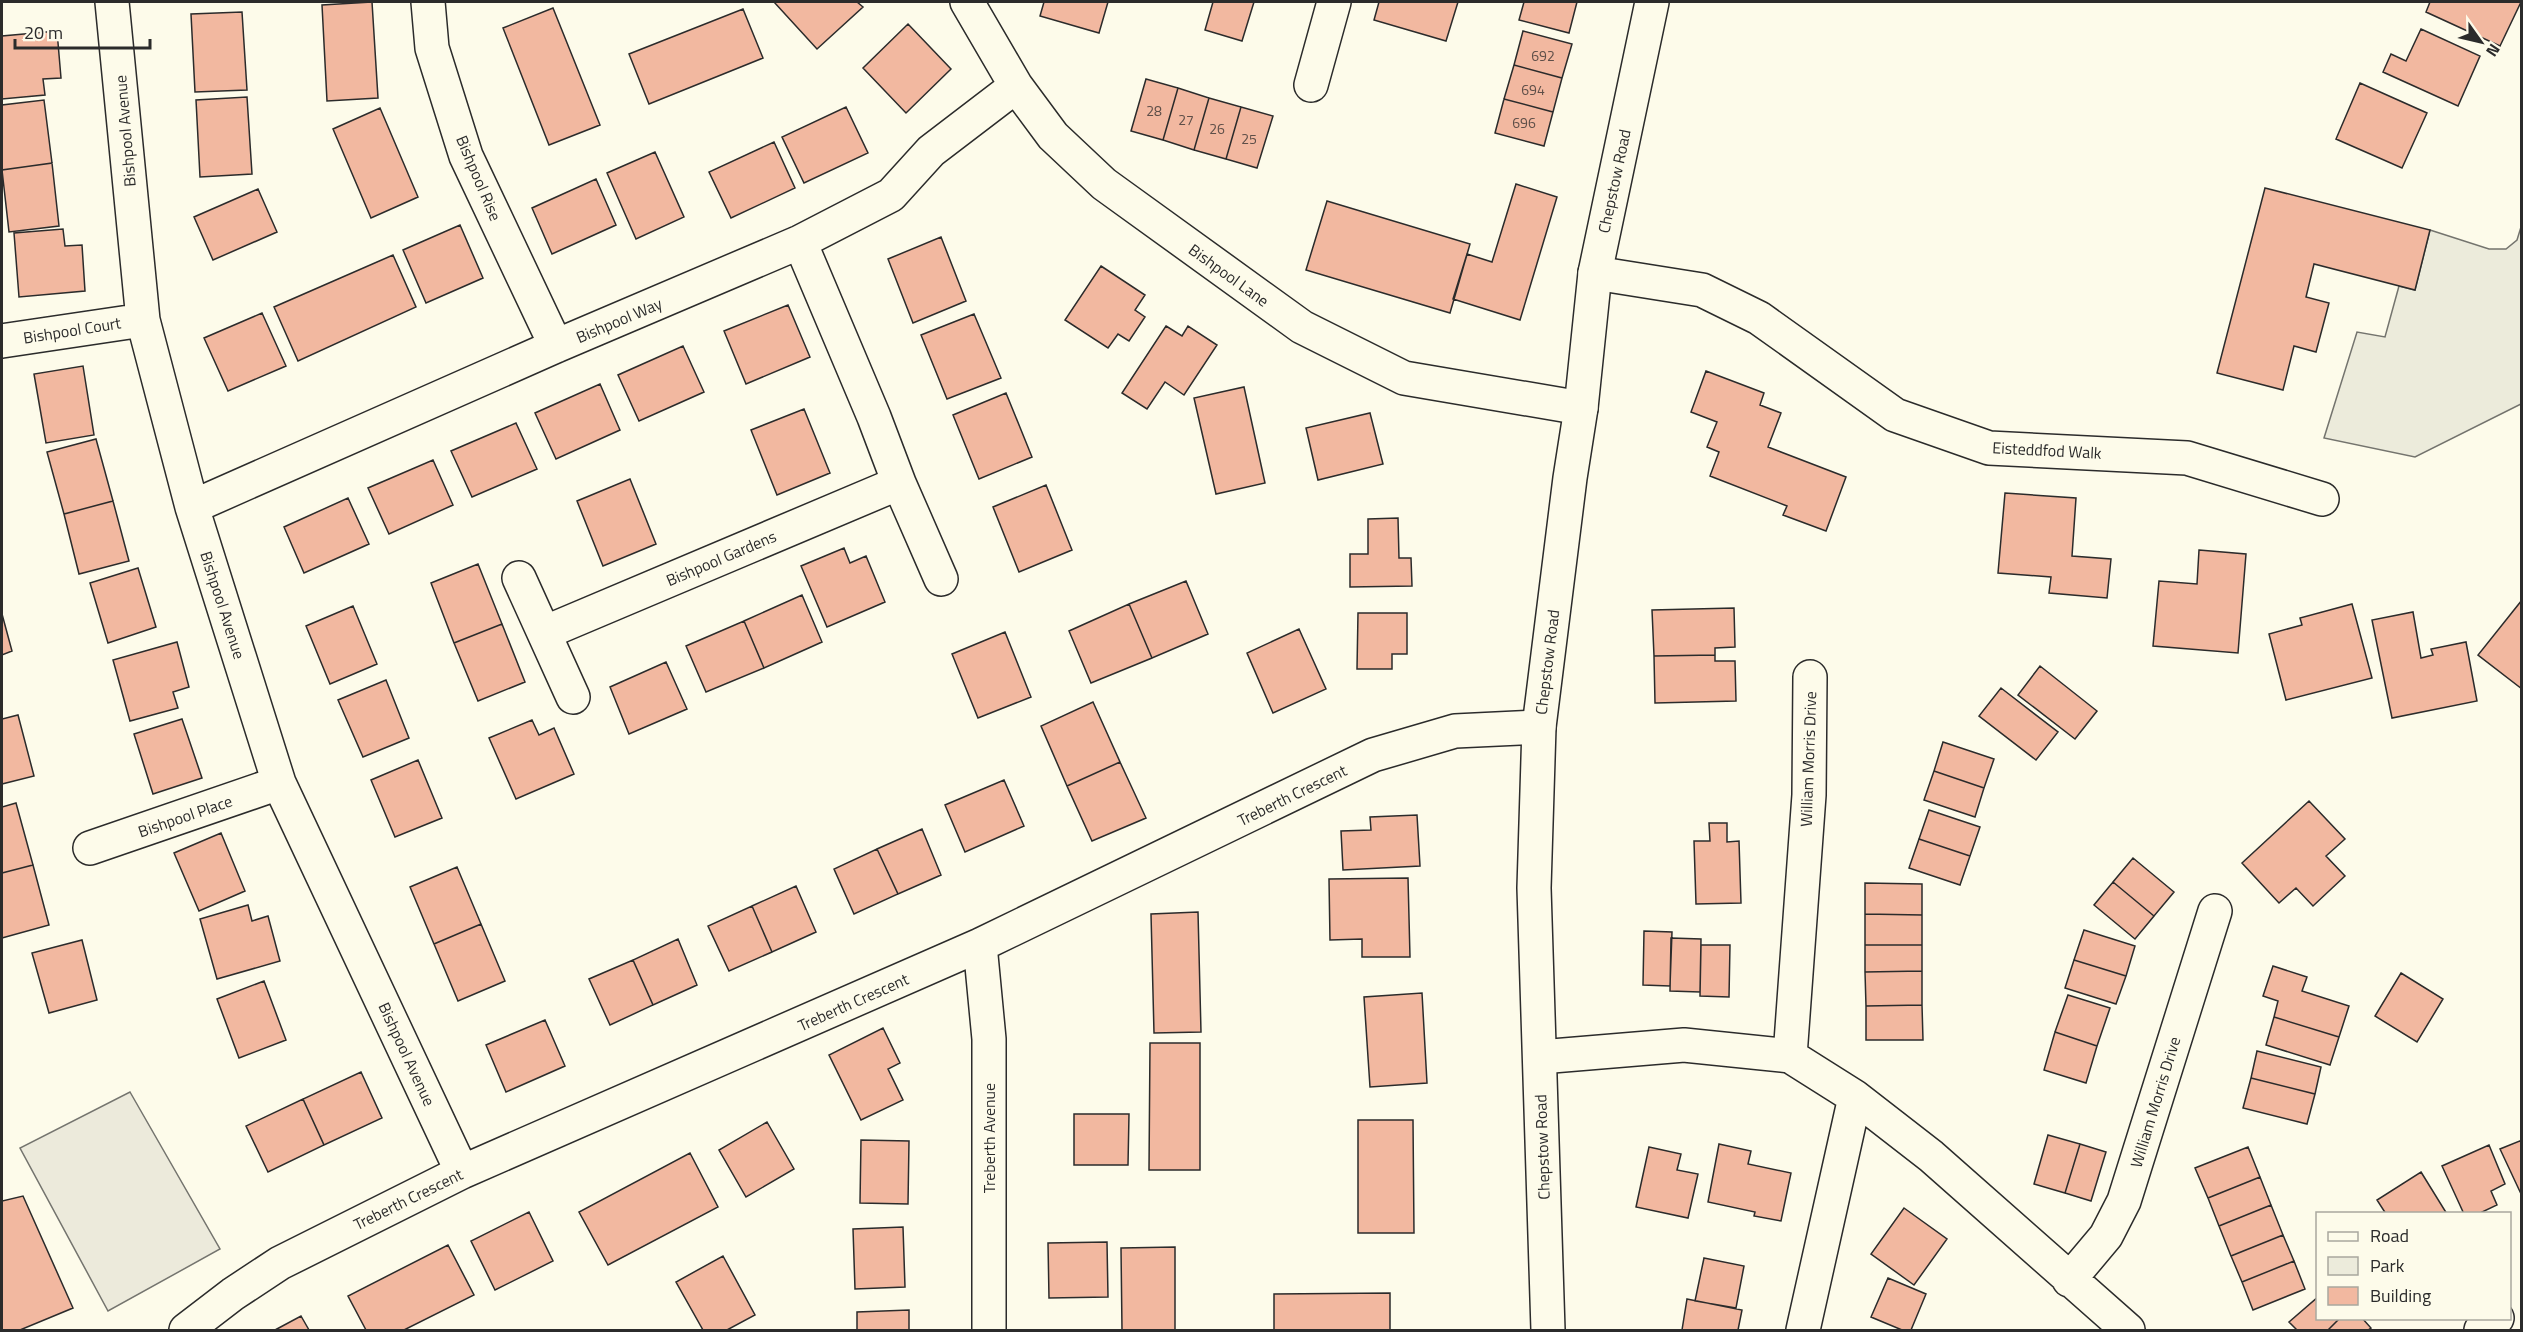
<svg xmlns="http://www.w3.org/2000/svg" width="2523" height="1332" viewBox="0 0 2523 1332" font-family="'Titillium Web',sans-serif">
  <rect width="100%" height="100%" fill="#fdfbea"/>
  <!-- green -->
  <path fill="#ecebdb" stroke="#74746e" stroke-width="1.5" d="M2521,227V404L2415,457L2324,438L2357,332L2385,337L2399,286L2415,290L2430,230L2489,249H2506L2517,240Z"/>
  <!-- parking -->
  <path fill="#eceadb" stroke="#74746e" stroke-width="1.5" d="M130,1092L220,1249L108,1311L20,1148Z"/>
  <!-- building -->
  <path fill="#f2b8a0" stroke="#2b2b2b" stroke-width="1.5" d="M372,2L378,98L327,101L322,5Z
    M774,2H857L863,7L817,49Z
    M1044,2H1108L1099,33L1040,16Z
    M1213,2H1254L1242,41L1205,30Z
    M1379,2H1458L1446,41L1374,20Z
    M1524,2H1577L1569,33L1519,20Z
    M2430,2H2521L2500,46L2426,12Z
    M553,8L600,125L549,145L503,28Z
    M743,9L763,58L649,104L629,54Z
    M242,12L247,90L195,92L191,14Z
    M908,24L951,69L906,113L863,68Z
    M2421,29L2480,56L2458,106L2383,72L2391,54L2406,61Z
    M57,31L61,78L43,79L45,95L2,99V36Z
    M1523,31L1572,44L1562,78L1514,65Z
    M1514,65L1562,78L1553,112L1504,99Z
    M1146,79L1178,88L1163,140L1131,131Z
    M2360,83L2427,113L2402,168L2336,139Z
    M1178,88L1209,98L1194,150L1163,140Z
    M247,97L252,174L200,177L196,100Z
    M1209,98L1241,107L1226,159L1194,150Z
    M1504,99L1553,112L1544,146L1495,133Z
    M44,100L52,163L2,170V105Z
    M846,107L868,153L804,183L782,137Z
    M1241,107L1273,116L1257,168L1226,159Z
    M380,108L418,197L371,218L333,129Z
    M774,142L795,188L731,218L709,172Z
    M655,152L684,217L636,239L607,173Z
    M52,163L59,226L9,232L2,170Z
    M596,179L616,225L552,254L532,208Z
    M1516,184L1557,197L1520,320L1453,299L1467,254L1492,262Z
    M2265,188L2430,230L2415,290L2314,264L2306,297L2329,303L2316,352L2294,346L2283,390L2217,373Z
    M258,189L277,232L213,260L194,217Z
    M1327,201L1470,244L1450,313L1306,270Z
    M460,225L483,278L426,303L403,250Z
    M63,229L65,246L82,245L85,291L19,297L14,233Z
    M941,237L966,301L913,323L888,259Z
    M393,255L416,307L298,361L274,307Z
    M1101,266L1145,295L1135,310L1145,317L1129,341L1118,334L1108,348L1065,320Z
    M788,305L810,357L746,384L724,331Z
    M262,313L286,366L228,391L204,338Z
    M974,314L1001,378L947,399L921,335Z
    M1166,326L1182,336L1188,326L1217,345L1184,395L1165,382L1147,409L1122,393Z
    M683,346L704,392L639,421L618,375Z
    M83,366L94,435L46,443L34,374Z
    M1706,371L1764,393L1760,405L1781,413L1768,447L1846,477L1826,531L1783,515L1787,506L1710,476L1719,452L1707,447L1717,422L1691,412Z
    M600,384L620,430L556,459L535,413Z
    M1244,387L1265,483L1216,494L1194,398Z
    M1006,393L1032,457L979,479L953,415Z
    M804,409L830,473L777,495L751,430Z
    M1370,413L1383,464L1318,480L1306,428Z
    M516,423L537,469L472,497L451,451Z
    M96,439L113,501L64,514L47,452Z
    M433,460L453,505L389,534L368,488Z
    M630,479L656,544L603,566L577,501Z
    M1046,485L1072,550L1019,572L993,507Z
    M2005,493L2076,498L2072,556L2111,559L2107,598L2049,593L2051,577L1998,573Z
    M348,498L369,544L304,573L284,527Z
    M113,501L129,561L79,574L64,514Z
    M1398,518L1399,558H1411L1412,586L1350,587V554H1368V519Z
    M844,548L850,563L866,556L885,602L827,627L801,566Z
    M2199,550L2246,554L2238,653L2153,646L2159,581L2197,584Z
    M478,564L502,624L454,643L431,583Z
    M138,568L156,627L108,643L90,583Z
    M1186,581L1208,634L1152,658L1129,604Z
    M802,595L822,642L764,668L744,621Z
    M2522,600V689L2478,655Z
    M1129,604L1152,658L1091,683L1069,631Z
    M2352,604L2372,678L2286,700L2269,634L2302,625L2300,618Z
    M353,606L377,664L330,684L306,626Z
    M1734,608L1735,647L1715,648V655L1654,656L1652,610Z
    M2413,612L2421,658L2433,655L2431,649L2466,642L2477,701L2392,718L2372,620Z
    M1358,613H1407V654H1392V669H1357Z
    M2,614L12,651L2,655Z
    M744,621L764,668L706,692L686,646Z
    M502,624L525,682L478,701L454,643Z
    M1299,629L1326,689L1273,713L1247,653Z
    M1005,632L1031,697L978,718L952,654Z
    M177,642L189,687L173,692L178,708L130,721L113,660Z
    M1715,655V661H1735L1736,701L1655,703L1654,656Z
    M666,662L687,709L629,734L610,687Z
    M2040,666L2097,711L2075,739L2018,695Z
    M386,680L409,738L363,757L338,700Z
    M2001,688L2058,732L2036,760L1979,716Z
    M1093,702L1120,762L1067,786L1041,726Z
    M18,715L34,776L2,784V719Z
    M182,719L202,778L153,794L134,734Z
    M532,720L539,735L554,728L574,774L516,799L489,738Z
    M1943,742L1994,759L1984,788L1934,771Z
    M418,760L442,818L395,837L371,780Z
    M1120,762L1146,818L1092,841L1067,786Z
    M1934,771L1984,788L1975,817L1924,800Z
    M1004,780L1024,826L965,852L945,805Z
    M2309,801L2345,839L2326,856L2345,876L2313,906L2296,888L2279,903L2242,863Z
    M16,803L33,865L2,873V807Z
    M1929,810L1980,827L1970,856L1919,839Z
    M1417,815L1420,866L1343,870L1341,831L1371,830L1370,817Z
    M1709,823H1727V842L1739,841L1741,903L1696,904L1694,841H1710Z
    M922,829L941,875L898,894L877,849Z
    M221,833L245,891L199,911L174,853Z
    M1919,839L1970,856L1960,885L1909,868Z
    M877,849L898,894L854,914L834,869Z
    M2133,858L2174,892L2154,916L2113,882Z
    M33,865L49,925L2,938V873Z
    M457,867L481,924L434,944L410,887Z
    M1408,878L1410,957H1362V939L1330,940L1329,879Z
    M2113,882L2154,916L2135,939L2094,905Z
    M1865,883L1922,884V915L1865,914Z
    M796,886L816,932L772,952L752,906Z
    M248,905L252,921L268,916L280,961L217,979L200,919Z
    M752,906L772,952L729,971L708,926Z
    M1198,912L1201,1032L1154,1033L1151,914Z
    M1865,914L1922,915V945H1865Z
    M481,924L505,981L458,1001L434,944Z
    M2084,930L2135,946L2126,976L2074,960Z
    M1644,931L1672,932L1670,986L1643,985Z
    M1671,938L1701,939L1700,992L1670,991Z
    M678,939L697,985L653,1005L633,960Z
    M82,940L97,1000L49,1013L32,953Z
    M1701,945H1730L1729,997L1700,996Z
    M1865,945H1922V971L1865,972Z
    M633,960L653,1005L610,1025L589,979Z
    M2074,960L2126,976L2116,1004L2065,988Z
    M2273,966L2307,977L2302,991L2349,1006L2339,1037L2274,1017L2278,1001L2263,996Z
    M1922,971V1005L1866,1006L1865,972Z
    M2401,973L2443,999L2417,1042L2375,1016Z
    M264,981L286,1040L239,1058L217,999Z
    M1422,993L1427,1083L1370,1087L1364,997Z
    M2068,995L2110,1008L2097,1046L2055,1032Z
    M1922,1005L1923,1040H1866V1006Z
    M2274,1017L2339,1037L2330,1065L2266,1045Z
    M545,1020L565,1066L506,1092L486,1045Z
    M883,1028L900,1063L888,1069L903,1100L861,1120L829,1055Z
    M2055,1032L2097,1046L2086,1083L2044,1070Z
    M1150,1043H1200V1170H1149Z
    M2257,1051L2321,1067L2315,1094L2251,1078Z
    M361,1072L382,1118L324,1145L303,1099Z
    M2251,1078L2315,1094L2307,1124L2243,1108Z
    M303,1099L324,1145L268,1172L246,1126Z
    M1074,1114H1129L1128,1165H1074Z
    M1358,1120H1413L1414,1233H1358Z
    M767,1122L794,1169L746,1197L719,1150Z
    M2048,1135L2080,1144L2065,1193L2034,1184Z
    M861,1140L909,1141L908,1204L860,1203Z
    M2522,1140V1196L2500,1149Z
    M1719,1144L1751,1151L1748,1164L1791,1173L1781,1221L1754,1216L1755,1212L1708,1202Z
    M2080,1144L2106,1152L2091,1201L2065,1193Z
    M2489,1145L2505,1184L2491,1191L2497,1205L2478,1214H2464L2442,1166Z
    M1649,1147L1681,1154L1677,1170L1698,1174L1688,1218L1636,1207Z
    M2248,1147L2260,1177L2208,1198L2195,1168Z
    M690,1153L718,1207L608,1265L579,1212Z
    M2421,1172L2447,1214H2386L2377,1200Z
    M2260,1177L2271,1205L2219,1226L2208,1198Z
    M23,1196L73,1308L20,1330H2V1201Z
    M2271,1205L2283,1235L2231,1256L2219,1226Z
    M1904,1208L1947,1239L1914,1285L1871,1254Z
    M529,1212L553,1261L495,1290L471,1241Z
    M903,1227L905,1287L855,1289L853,1229Z
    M2283,1235L2294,1261L2242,1282L2231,1256Z
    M1107,1242L1108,1297L1049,1298L1048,1243Z
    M448,1245L474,1295L404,1330H366L348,1296Z
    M1175,1247V1330H1122L1121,1248Z
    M723,1256L755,1315L727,1330H703L676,1282Z
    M1704,1258L1744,1266L1736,1308L1695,1301Z
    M2294,1261L2305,1289L2253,1310L2242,1282Z
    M1888,1278L1926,1294L1911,1330H1902L1871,1317Z
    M1390,1293V1330H1274V1294Z
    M2318,1297V1318H2340L2328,1330H2297L2289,1322Z
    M1687,1299L1742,1310L1738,1330H1682Z
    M909,1310V1330H857V1312Z
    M301,1316L309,1330H275Z
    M2340,1318H2362L2371,1328L2368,1330H2328Z"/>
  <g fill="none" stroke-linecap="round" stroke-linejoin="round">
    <defs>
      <path id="minor" d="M112,2L143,320L192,507L279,783L462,1172
        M428,2L432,48L466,156L556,346
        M967,2L1016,86L1053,136L1104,184L1302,327L1404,378L1581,408
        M1311,85L1334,2
        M1595,273L1702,290L1759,318L1895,415L1989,448L2187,458L2322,499
        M2,341L143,320
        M899,483L941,579
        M192,507L556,346L800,242L891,195L931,151L1016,86
        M519,578L573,697
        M544,633L899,483L874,417L800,242
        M90,848L279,783
        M980,945L989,1039V1330
        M1790,1056L1809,795L1810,677
        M1540,1057L1684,1045L1790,1056L1855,1097L1931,1156L2128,1330
        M2069,1280L2106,1236L2124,1201L2215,911
        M186,1330L233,1294L280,1263L462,1172L980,945L1373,755L1455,731L1539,727
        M1803,1330L1855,1097
        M2481,1330L2497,1318"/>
      <path id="secondary" d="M1548,1330L1534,888L1539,727L1570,478L1581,408L1595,273L1652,2"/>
    </defs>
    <!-- minor casing -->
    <use href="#minor" stroke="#2b2b2b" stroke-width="36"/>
    <!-- secondary casing -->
    <use href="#secondary" stroke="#2b2b2b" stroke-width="36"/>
    <!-- minor -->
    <use href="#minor" stroke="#fdfbea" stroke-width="33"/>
    <!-- secondary -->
    <use href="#secondary" stroke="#fdfbea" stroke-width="33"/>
  </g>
  <g text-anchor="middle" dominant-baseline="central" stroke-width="4.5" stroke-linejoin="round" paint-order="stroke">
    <!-- number labels -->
    <g font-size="14" fill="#5d4e48">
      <text x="1543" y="55">692</text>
      <text x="1533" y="89">694</text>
      <text x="1154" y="110">28</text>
      <text x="1186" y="119">27</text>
      <text x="1524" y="122">696</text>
      <text x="1217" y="128">26</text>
      <text x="1249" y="138">25</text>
    </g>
    <!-- street labels -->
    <g font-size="16" fill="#2b2b2b" stroke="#fdfbea">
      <text transform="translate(125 131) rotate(-95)">Bishpool Avenue</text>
      <text transform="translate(479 178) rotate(67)">Bishpool Rise</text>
      <text transform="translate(1614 181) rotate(-78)">Chepstow Road</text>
      <text transform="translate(1229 275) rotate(36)">Bishpool Lane</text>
      <text transform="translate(619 320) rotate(-23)">Bishpool Way</text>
      <text transform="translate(72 330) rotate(-9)">Bishpool Court</text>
      <text transform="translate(2047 450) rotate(3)">Eisteddfod Walk</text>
      <text transform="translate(721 558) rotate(-23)">Bishpool Gardens</text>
      <text transform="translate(223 605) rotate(72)">Bishpool Avenue</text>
      <text transform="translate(1547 662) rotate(-83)">Chepstow Road</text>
      <text transform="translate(1808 759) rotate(-88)">William Morris Drive</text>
      <text transform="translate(1292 795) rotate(-26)">Treberth Crescent</text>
      <text transform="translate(185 816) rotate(-19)">Bishpool Place</text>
      <text transform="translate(853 1002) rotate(-24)">Treberth Crescent</text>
      <text transform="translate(407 1054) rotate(65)">Bishpool Avenue</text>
      <text transform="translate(2155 1102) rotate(-73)">William Morris Drive</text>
      <text transform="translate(989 1138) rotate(-90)">Treberth Avenue</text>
      <text transform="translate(1542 1147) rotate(-92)">Chepstow Road</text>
      <text transform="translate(408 1199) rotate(-26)">Treberth Crescent</text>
    </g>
  </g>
  <!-- border -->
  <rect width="2523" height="1332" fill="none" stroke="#2b2b2b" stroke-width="6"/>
  <!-- legend -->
  <rect x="2316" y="1212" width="195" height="108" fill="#fdfbea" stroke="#a9a89e" stroke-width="1.5"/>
  <rect x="2328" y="1232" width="30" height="9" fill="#fdfbea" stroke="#a9a89e" stroke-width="1.5"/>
  <text x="2370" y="1242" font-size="18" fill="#2b2b2b">Road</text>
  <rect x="2328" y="1257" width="30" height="18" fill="#ecebdb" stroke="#a9a89e" stroke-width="1.5"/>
  <text x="2370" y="1272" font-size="18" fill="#2b2b2b">Park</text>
  <rect x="2328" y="1287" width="30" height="18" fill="#f2b8a0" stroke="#a9a89e" stroke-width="1.5"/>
  <text x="2370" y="1302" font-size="18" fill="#2b2b2b">Building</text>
  <!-- north arrow -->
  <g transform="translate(2481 42) rotate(124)" stroke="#fdfbea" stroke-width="4.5" paint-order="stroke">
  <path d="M0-4.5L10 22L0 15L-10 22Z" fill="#2b2b2b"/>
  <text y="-9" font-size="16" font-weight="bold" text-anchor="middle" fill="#2b2b2b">N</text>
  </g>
  <!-- scale -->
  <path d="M15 39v9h135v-9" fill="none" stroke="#2b2b2b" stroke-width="3"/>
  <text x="24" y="39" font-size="18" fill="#2b2b2b" stroke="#fdfbea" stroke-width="4.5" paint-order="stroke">20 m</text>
</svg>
